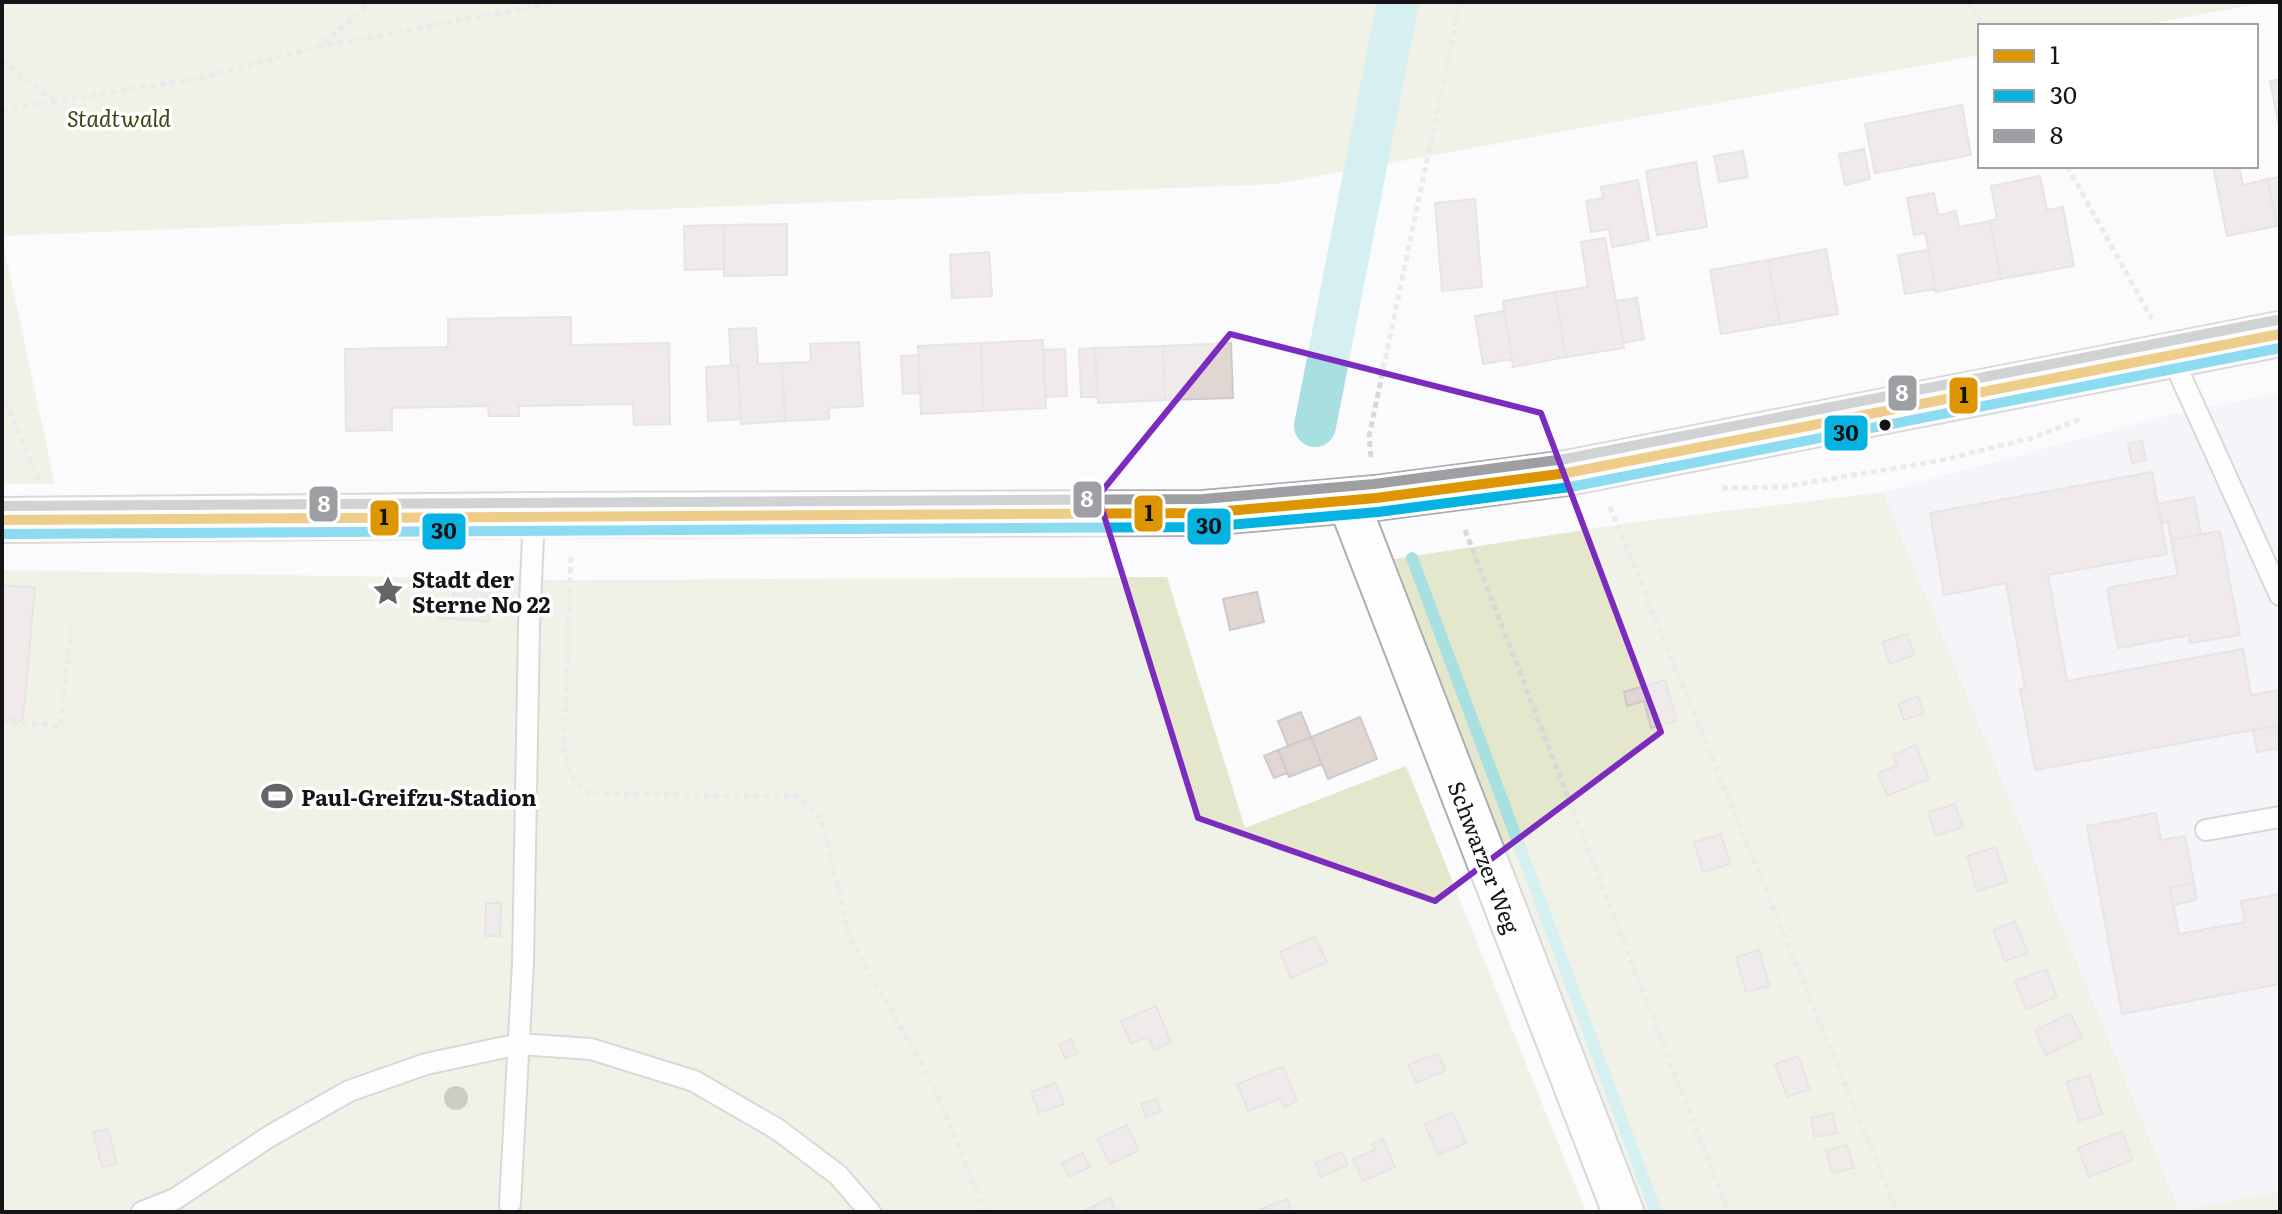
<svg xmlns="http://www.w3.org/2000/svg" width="2282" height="1214" viewBox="0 0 2282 1214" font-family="Literata,serif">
  <rect width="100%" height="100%" fill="#fbfbfd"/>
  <!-- built -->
  <path fill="#ebebf3" d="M2280,393V1191L2181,1212L1883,492L2177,413Z"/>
  <!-- green -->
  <path fill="#e5e7cd" d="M2,2H2269L2139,26H1980V55L1276,184L2,236Z
    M2,238L55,484H2Z
    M1883,492L2180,1211L2280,1191V1212H1640L1394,559L1643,521Z
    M2,570L559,580L1167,577L1245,828L1406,766L1586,1212H2Z"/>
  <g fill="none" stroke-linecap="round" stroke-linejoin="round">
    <!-- stream -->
    <path stroke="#a8dfe0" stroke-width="12" d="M1412,558L1656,1212"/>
    <!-- canal -->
    <path stroke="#a8dfe0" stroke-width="42" d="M1315,426L1398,2"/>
  </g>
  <!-- building -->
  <path fill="#e2d6d3" stroke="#cccaca" stroke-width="2" d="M2280,79V127H2279L2270,81Z
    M1962,105L1971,155L1875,173L1865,124Z
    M1864,149L1870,179L1845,185L1839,154Z
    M1743,151L1748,177L1719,182L1714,156Z
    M1696,162L1707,227L1657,235L1646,171Z
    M2213,166H2239L2243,185L2267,179L2277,226L2227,236Z
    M2040,176L2047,210L2063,207L2074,266L2001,279L1990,221L1997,219L1991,186Z
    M2280,177V225L2277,226L2267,179Z
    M1638,180L1649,240L1612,247L1609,229L1591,232L1586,201L1603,198L1601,187Z
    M1934,193L1938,215L1956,211L1959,227L1990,221L2001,279L1936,292L1925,233L1914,235L1907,198Z
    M1475,199L1482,287L1442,291L1435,203Z
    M787,224V275L724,276V225Z
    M724,225V269L685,270L684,226Z
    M1605,238L1624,348L1566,357L1555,292L1588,287L1581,242Z
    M1826,249L1838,314L1780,324L1768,260Z
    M1928,250L1935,289L1905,294L1898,255Z
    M989,252L992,296L952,298L950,255Z
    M1768,260L1780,324L1721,334L1710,270Z
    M1555,292L1566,357L1513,367L1503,301Z
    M1637,298L1644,339L1623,343L1616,301Z
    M1504,311L1512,359L1483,364L1475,316Z
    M571,317V345L669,343L670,424L634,425L633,404L519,406V416H489L488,406L392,408V430L346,431L345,349L448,347V319Z
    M756,328L758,364L782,363L785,421L741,424L738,365L731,366L729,329Z
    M1043,340L1046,408L983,411L981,343Z
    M859,342L863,406L829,408V419L785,421L782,363L811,362L810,344Z
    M981,343L983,411L921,414L918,346Z
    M1231,343L1233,398L1165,400L1163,346Z
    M1163,346L1165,400L1098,403L1095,348Z
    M1095,348L1097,397H1081L1079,349Z
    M1065,349L1067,396L1045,397L1043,350Z
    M918,355L920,393L903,394L901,356Z
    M738,365L741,419L708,421L706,367Z
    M2142,441L2146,460L2132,463L2128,444Z
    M2152,472L2167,554L2048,575L2067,681L2243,649L2251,695L2280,690V725L2035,770L2020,689L2025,688L2006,583L1944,595L1930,513Z
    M2194,497L2201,534L2171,540L2168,522L2161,523L2157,504Z
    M2220,531L2240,635L2190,643L2189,635L2118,648L2107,588L2178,575L2171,540Z
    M2,585L35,588L23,721L2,719Z
    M454,587L490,589L489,621L452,619Z
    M1257,592L1264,622L1230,630L1223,599Z
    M439,601L453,602L452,619L439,618Z
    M1907,634L1914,655L1890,664L1882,642Z
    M1665,680L1677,721L1651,728L1644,701L1627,706L1624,692Z
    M1918,696L1924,713L1904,720L1898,704Z
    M1301,712L1311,737L1288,746L1278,721Z
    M1360,717L1377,759L1328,779L1311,737Z
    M2277,726L2280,748L2257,752L2253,730Z
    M1311,737L1322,764L1289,777L1278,750Z
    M1916,745L1929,779L1887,796L1878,773L1897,766L1893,755Z
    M1278,750L1287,773L1274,778L1264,756Z
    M1955,804L1963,827L1936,836L1928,812Z
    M2156,813L2161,840L2185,836L2194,883L2170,888L2179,934L2245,922L2241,901L2280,894V984L2122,1014L2087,826Z
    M1721,834L1730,864L1703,872L1694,842Z
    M1996,847L2007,882L1977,891L1967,856Z
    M2194,883L2197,900L2173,905L2170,888Z
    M486,903H501L500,936H485Z
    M2015,921L2028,953L2005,961L1993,930Z
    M1315,936L1327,962L1291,978L1280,952Z
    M1759,950L1770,986L1746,992L1736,957Z
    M2046,969L2057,997L2026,1009L2015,981Z
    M1156,1006L1171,1042L1154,1050L1148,1037L1131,1044L1121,1021Z
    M2070,1013L2082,1038L2046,1055L2035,1031Z
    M1071,1039L1077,1054L1065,1058L1059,1044Z
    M1438,1053L1445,1071L1416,1083L1408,1065Z
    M1798,1056L1810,1089L1787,1097L1775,1064Z
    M1283,1066L1297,1101L1284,1107L1280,1099L1248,1111L1237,1084Z
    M2090,1075L2102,1114L2079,1121L2067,1082Z
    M1056,1083L1064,1104L1039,1113L1031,1092Z
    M1157,1099L1161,1111L1146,1117L1141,1104Z
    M1453,1112L1466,1143L1438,1155L1425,1124Z
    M1832,1113L1837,1133L1815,1137L1811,1118Z
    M1127,1125L1139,1150L1110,1164L1097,1139Z
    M108,1129L117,1164L102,1167L93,1132Z
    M2122,1131L2133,1160L2089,1177L2078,1148Z
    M1383,1139L1395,1167L1363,1181L1353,1159L1375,1150L1372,1144Z
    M1847,1145L1854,1168L1832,1173L1826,1151Z
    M1342,1152L1348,1165L1321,1177L1315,1163Z
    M1083,1153L1090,1167L1069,1177L1062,1163Z
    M1110,1198L1117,1212H1082Z
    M1287,1199L1292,1212H1262L1261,1209Z"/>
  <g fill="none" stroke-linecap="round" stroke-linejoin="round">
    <defs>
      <path id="service" d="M2171,355L2280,595
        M2206,830L2280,817
        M510,1204L523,963L529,626L534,515
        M142,1212L175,1199L270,1136L349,1091L426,1064L519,1044L591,1049L694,1081L777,1129L838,1175L870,1212"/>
      <path id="minor" d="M1348,501L1623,1212"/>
      <path id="tertiary" d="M2,520L534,515L1204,513L1376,498L1567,473L2280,334"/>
    </defs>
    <!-- service casing -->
    <use href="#service" stroke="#aeaeb0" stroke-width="24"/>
    <!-- minor casing -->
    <use href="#minor" stroke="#aeaeb0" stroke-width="44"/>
    <!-- tertiary casing -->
    <use href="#tertiary" stroke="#aeaeb0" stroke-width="48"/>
    <!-- path -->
    <path stroke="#d8d8d9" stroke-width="5" stroke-dasharray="6 4" stroke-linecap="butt" d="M1967,2L1984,26
      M318,47L557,2
      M2,61L53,100
      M2,110L201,78L317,47L363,10L367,2
      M2067,166L2152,319
      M2,392L38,480
      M1371,457L1369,437L1460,2
      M1722,488L1782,487L1938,461L2032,438L2083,418
      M1610,507L1897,1212
      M1465,530L1728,1212
      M571,557L564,749L570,775L588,793L799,797L821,818L850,938L934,1086L985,1212
      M2,721L60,726L72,623"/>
    <!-- service -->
    <use href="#service" stroke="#fefeff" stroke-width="20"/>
    <!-- minor -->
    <use href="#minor" stroke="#fefeff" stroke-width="40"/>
    <!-- tertiary -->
    <use href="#tertiary" stroke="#fefeff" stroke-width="44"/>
    <defs>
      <path id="bus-1" d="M2,520L1204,513L1376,498L1567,473L2280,334"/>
      <path id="bus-2" d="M2,534L1205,527L1378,512L1570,487L2280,348"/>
      <path id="bus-3" d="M2,506L1203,499L1374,484L1565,459L2277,320"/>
    </defs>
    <!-- bus-1 casing -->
    <use href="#bus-1" stroke="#fff" stroke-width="16"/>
    <!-- bus-2 casing -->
    <use href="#bus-2" stroke="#fff" stroke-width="16"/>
    <!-- bus-3 casing -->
    <use href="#bus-3" stroke="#fff" stroke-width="16"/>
    <!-- bus-1 -->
    <use href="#bus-1" stroke="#dd9602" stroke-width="10"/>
    <!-- bus-2 -->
    <use href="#bus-2" stroke="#05b3e3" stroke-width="10"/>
    <!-- bus-3 -->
    <use href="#bus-3" stroke="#9d9fa2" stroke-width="10"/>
  </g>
  <!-- trees -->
  <circle fill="#95967e" cx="456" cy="1098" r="12"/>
  <!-- marked area -->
  <path d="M0 0H2282V1214H0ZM1230,334L1541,413L1661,732L1435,901L1198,818L1098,496Z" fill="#fbfbfd" fill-opacity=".55" fill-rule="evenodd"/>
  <path fill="none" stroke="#7b2cbf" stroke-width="6" stroke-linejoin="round" d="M1230,334L1541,413L1661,732L1435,901L1198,818L1098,496Z"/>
  <!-- icons -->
  <defs>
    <symbol id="sight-bare" viewBox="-9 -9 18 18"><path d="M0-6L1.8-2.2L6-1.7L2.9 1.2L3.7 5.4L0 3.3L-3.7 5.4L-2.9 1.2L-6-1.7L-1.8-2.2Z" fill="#656568" stroke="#fff" stroke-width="2.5" paint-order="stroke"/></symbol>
    <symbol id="stadium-bare" viewBox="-9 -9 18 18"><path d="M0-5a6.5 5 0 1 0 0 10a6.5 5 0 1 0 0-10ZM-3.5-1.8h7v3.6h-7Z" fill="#656568" stroke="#fff" stroke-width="2.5" paint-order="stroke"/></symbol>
  </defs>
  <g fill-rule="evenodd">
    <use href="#sight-bare" x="366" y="569" width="44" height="44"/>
    <use href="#stadium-bare" x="255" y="774" width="44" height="44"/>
  </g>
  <!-- markers -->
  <circle fill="#141417" stroke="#fff" stroke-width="3" cx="1885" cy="425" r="7"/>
  <g text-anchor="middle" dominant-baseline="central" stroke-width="7" stroke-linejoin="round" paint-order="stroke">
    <!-- park labels -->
    <g font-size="22" font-style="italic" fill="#414317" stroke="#fff">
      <text x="119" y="117">Stadtwald</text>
    </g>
    <!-- poi labels -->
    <g font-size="22" font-weight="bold" fill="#141417" stroke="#fff" text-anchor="start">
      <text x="412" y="578">Stadt der<tspan x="412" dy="25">Sterne No 22</tspan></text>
      <text x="301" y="796">Paul-Greifzu-Stadion</text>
    </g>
    <!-- street labels -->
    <g font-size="22" fill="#141417" stroke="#fff">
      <text transform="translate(1485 857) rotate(69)">Schwarzer Weg</text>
    </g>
  </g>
  <g stroke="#fff" stroke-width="3">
    <rect x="1887" y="374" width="31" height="38" rx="8" fill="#9d9fa2"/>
    <rect x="1948" y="376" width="31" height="39" rx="8" fill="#dd9602"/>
    <rect x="1823" y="414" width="46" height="38" rx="8" fill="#05b3e3"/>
    <rect x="1072" y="480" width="31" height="39" rx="8" fill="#9d9fa2"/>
    <rect x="308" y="485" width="31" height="38" rx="8" fill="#9d9fa2"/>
    <rect x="1133" y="494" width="31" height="39" rx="8" fill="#dd9602"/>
    <rect x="369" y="499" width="31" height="38" rx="8" fill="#dd9602"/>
    <rect x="1186" y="507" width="46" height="39" rx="8" fill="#05b3e3"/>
    <rect x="421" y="512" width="46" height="39" rx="8" fill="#05b3e3"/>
  </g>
  <g font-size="22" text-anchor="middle" font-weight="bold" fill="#fff">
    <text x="1902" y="401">8</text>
    <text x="1087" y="507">8</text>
    <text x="324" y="512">8</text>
  </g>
  <g font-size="22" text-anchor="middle" font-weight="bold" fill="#111">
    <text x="1964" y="403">1</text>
    <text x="1846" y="441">30</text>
    <text x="1149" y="521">1</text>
    <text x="384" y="525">1</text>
    <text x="1209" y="534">30</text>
    <text x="444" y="539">30</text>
  </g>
  <!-- border -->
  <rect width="2282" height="1214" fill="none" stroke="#141417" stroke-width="8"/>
  <!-- legend -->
  <rect x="1978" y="24" width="280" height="144" fill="#ffffff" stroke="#a1a1a2" stroke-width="2"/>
  <rect x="1994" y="50" width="40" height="12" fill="#dd9602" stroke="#a1a1a2" stroke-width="2"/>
  <text x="2050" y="64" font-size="24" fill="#141417">1</text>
  <rect x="1994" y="90" width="40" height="12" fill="#05b3e3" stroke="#a1a1a2" stroke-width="2"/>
  <text x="2050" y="104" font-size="24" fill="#141417">30</text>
  <rect x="1994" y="130" width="40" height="12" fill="#9d9fa2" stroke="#a1a1a2" stroke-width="2"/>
  <text x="2050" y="144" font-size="24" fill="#141417">8</text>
</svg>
